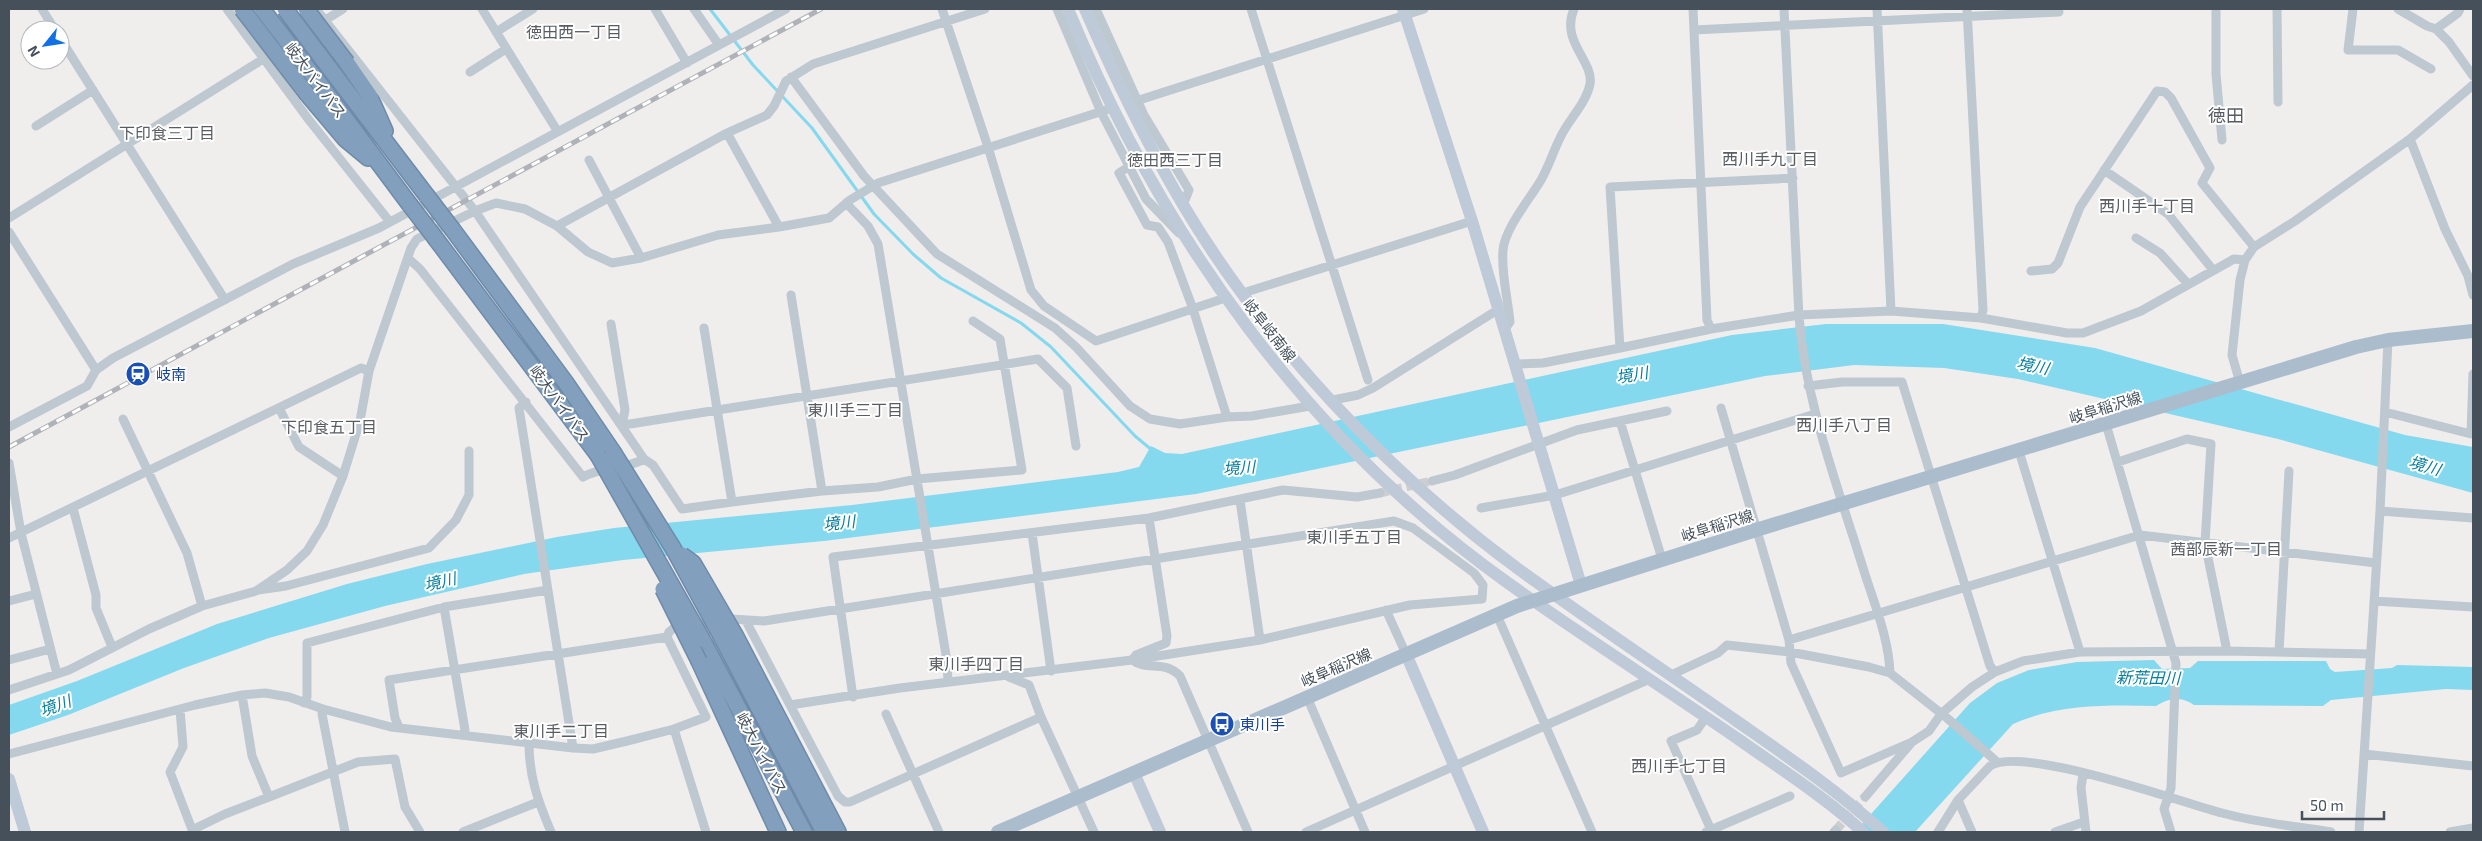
<svg xmlns="http://www.w3.org/2000/svg" width="2482" height="841" viewBox="0 0 2482 841" font-family="'Exo 2','Noto Sans JP',sans-serif">
  <rect width="100%" height="100%" fill="#f0eded"/>
  <!-- water -->
  <path fill="#84d9ef" d="M1826,324H1943L2095,348L2405,435L2473,447V493L2278,439L2018,379L1944,368L1854,365L1765,376L1196,494L824,541L623,560L524,574L385,606L269,638L184,668L68,715L9,735V705L77,681L217,624L347,584L427,564L557,537L614,528L852,505L1118,472L1139,467L1151,446L1165,453L1182,454L1732,335Z
    M2154,660L2162,669L2190,668L2198,661H2326L2330,669L2335,672L2392,668L2397,665L2473,667V690L2446,689L2331,700L2323,706L2194,705C2181,696 2169,698 2156,706C2107,705 2058,704 2013,724L1915,832H1855L1970,703L1997,683L2029,670L2077,662Z"/>
  <g fill="none" stroke-linecap="round" stroke-linejoin="round">
    <!-- stream -->
    <path stroke="#84d9ef" stroke-width="3" d="M710,9L753,65L812,128L874,214L913,254L941,278L1021,323L1051,347L1135,436L1153,451"/>
    <!-- street-tunnel -->
    <path stroke="#ceced0" stroke-width="9" stroke-dasharray="9 4.5" stroke-linecap="butt" d="M1380,493L1432,481
      M1836,830L1865,797"/>
    <defs>
      <path id="highway" d="M347,63L369,95L385,131
        M334,74L427,196
        M319,83L410,205
        M307,94L345,139L368,158
        M453,230L566,383L613,452
        M436,239L598,455
        M735,635L838,832
        M721,636L824,832
        M702,639L804,832
        M699,661L778,832"/>
    </defs>
    <!-- highway casing -->
    <use href="#highway" stroke="#6e8baa" stroke-width="18"/>
    <!-- street -->
    <path stroke="#bdc8d0" stroke-width="9" d="M42,9L55,30
      M227,9L309,120L390,222
      M316,9L475,211L644,459L653,465L682,509L732,502L704,328
      M482,9L558,132
      M655,9L687,63
      M694,9L719,45
      M942,9L988,147L1031,290L1044,306L1096,341L1225,298
      M1057,9L1101,112L1146,199L1179,233
      M1096,9L1144,115L1189,190L1183,205
      M1251,9L1368,380
      M1693,9L1707,320L1711,329L1799,315L1891,311L1981,318L2067,333H2083L2141,311L2234,259L2245,260
      M1784,9L1799,317C1806,405 1838,487 1864,571C1874,603 1889,639 1890,673
      M1877,9L1891,311
      M1967,9L1983,310L1981,318
      M2216,9V74L2222,140
      M2277,9L2278,102
      M2353,9L2348,50H2398L2431,69
      M2398,9L2427,26L2436,29L2449,42L2473,76
      M2436,29L2458,13L2460,9
      M1694,30L2059,12
      M496,32L533,9
      M60,38L225,300
      M470,72L506,49
      M791,77L864,176L937,254L1055,328L1076,347L1130,406L1150,419L1180,424L1227,417
      M1133,102L1424,9
      M36,126L93,90
      M727,133L779,227
      M2410,139L2445,229L2468,276L2473,295
      M589,160L641,258
      M1130,166L1119,173L1147,225L1158,227L1168,242L1193,309L1227,417L1252,416L1310,406
      M2104,170L2168,214L2213,270
      M846,203L868,226L878,244L947,661L948,682
      M9,218L343,9
      M557,226L727,133L767,115L774,106L786,81L813,64L985,9
      M9,232L96,370
      M2136,238L2160,253L2188,284
      M409,259L420,269L583,477C602,466 625,470 644,459
      M2031,271L2052,269L2058,263L2080,207L2157,91L2165,92L2171,98L2210,168L2202,183L2254,247
      M1243,293L1472,221
      M791,295L822,491
      M611,324L625,410L622,424H630L1038,359L1067,388L1076,446
      M1505,329L1510,322C1508,299 1501,274 1503,250C1505,228 1530,199 1541,180C1549,166 1553,152 1560,138C1568,120 1586,104 1590,84C1594,61 1560,42 1574,9
      M1711,329L1620,348L1610,187L1793,178
      M1516,364L1543,363L1620,348
      M2240,383L2232,355L2240,280L2245,260L2254,247L2295,221L2410,139L2473,85
      M1808,386L1842,382H1902L1990,666L1995,672
      M1333,400L1358,395L1373,388L1499,309
      M526,402L519,408L573,748
      M279,408L299,447L343,476
      M1721,408L1789,640L1791,663L1841,773L1912,742L1929,731L1941,714L1972,687L1995,672L2023,661L2080,652L2227,651L2370,654
      M2385,412L2471,434L2473,374
      M123,419L187,553L202,606
      M1620,421L1662,559
      M2106,424L2176,663L2171,788L2164,809L2171,832
      M9,427L87,386L96,370L113,358L293,264L379,228L786,9
      M2019,451L2080,652
      M2118,462L2187,439L2211,444L2205,543L2227,651
      M9,463L21,533L57,674
      M1432,481L1455,475L1577,430L1667,411
      M1240,500L1260,640
      M732,502L822,491L878,487L917,479L1022,470L1000,339L973,321
      M73,508L96,595V608L112,647
      M1481,508L1555,495L1815,414
      M2380,511L2473,518
      M1149,518L1167,636L1166,643L1136,655L1132,660C1148,672 1163,659 1180,676L1248,832
      M1032,533L1051,671
      M9,538L361,368L369,371
      M258,590L286,586L429,548L456,520L469,495V451
      M9,601L36,594
      M2374,601L2473,607
      M444,607L548,590
      M1386,610L1406,654
      M1497,615L1592,832
      M667,637L669,632L674,628L732,619L764,621L1394,521L1413,528L1474,573L1483,585L1482,599L1410,605L1260,640L1132,660L900,688L790,705L746,621
      M1789,640L2140,535L2376,563
      M2279,652L2289,471
      M9,660L50,649
      M1671,675L1718,653L1727,645L1790,652L1869,667L1890,673L1947,718L1997,762
      M1009,677L1029,685L1041,717L1094,832
      M9,690L69,670L149,629L202,606L256,591L287,570L307,551L323,525L343,476L360,421L369,371L411,248L417,239L475,211L496,203L525,209L557,226L588,252L612,263L641,258L718,235L779,227L829,218L850,200L878,183L1106,110
      M853,697L833,557L1149,518L1283,490L1357,497L1380,493
      M1307,697L1365,832
      M304,703L307,697V643L444,607L465,730L463,735
      M790,705L838,796L845,802H850L1041,717
      M180,709L183,747L170,772L193,832
      M323,709L322,714L345,832
      M886,714L939,832
      M1706,717L1697,730L1671,741L1712,832
      M399,727L395,718L389,680L667,637
      M674,729L706,832
      M529,743C529,777 538,801 551,832
      M9,754L195,705L242,695L265,693L289,697L323,709L391,727L573,748L593,749L627,741L674,729L706,717L667,637
      M2364,754L2473,766
      M2083,774L2081,788L2086,832
      M269,797L358,762L395,759L405,807L420,832
      M1865,797L1912,742
      M1958,800L1972,832
      M192,830L225,814L269,797L252,756L242,695
      M463,832L538,802
      M1306,832L1650,679
      M1706,832L1790,796
      M1834,832L1836,830
      M1938,832L1958,800L1990,766C2023,745 2180,802 2222,813C2258,823 2295,826 2331,832
      M2055,832L2084,822
      M2359,832L2380,511L2388,340
      M2450,832L2473,828"/>
    <!-- secondary -->
    <path stroke="#becad7" stroke-width="12" d="M1068,9C1161,235 1307,440 1508,583C1584,637 1664,688 1741,741C1782,770 1826,798 1863,832
      M1085,9C1114,76 1145,140 1182,203C1263,340 1388,473 1517,568C1590,621 1665,671 1738,722C1788,757 1838,791 1883,832
      M1403,9L1472,221L1581,585
      M1406,654L1483,832
      M1134,773L1160,832
      M9,779L25,832"/>
    <!-- primary -->
    <path stroke="#abbdcd" stroke-width="14" d="M998,832L1517,606L1756,530L2356,347L2388,340L2473,331"/>
    <!-- highway -->
    <use href="#highway" stroke="#82a0be" stroke-width="15"/>
    <defs>
      <path id="rail" d="M9,447L821,9"/>
    </defs>
    <!-- rail casing -->
    <use href="#rail" stroke="#afb2b8" stroke-width="5"/>
    <!-- rail -->
    <use href="#rail" stroke="#fff" stroke-width="3" stroke-dasharray="9" stroke-linecap="butt"/>
    <defs>
      <path id="highway-bridge" d="M242,9L307,94
        M262,9L319,83
        M285,9L334,74
        M306,9L347,63
        M427,196L453,230
        M410,205L436,239
        M613,452L673,548L721,636
        M598,455L702,639
        M682,555L693,563L735,635
        M663,589L699,661"/>
    </defs>
    <!-- highway-bridge casing -->
    <use href="#highway-bridge" stroke="#6e8baa" stroke-width="18" stroke-linecap="butt"/>
    <!-- highway-bridge -->
    <use href="#highway-bridge" stroke="#82a0be" stroke-width="15"/>
  </g>
  <!-- icons -->
  <defs>
    <symbol id="station-disc" viewBox="-11 -11 22 22"><circle r="9.5" fill="#1a4fb4" stroke="#fff"/><path d="M-3-6H3Q5-6 5-4V2Q5 4 3 4L4.5 6H3L1.5 4h-3L-3 6H-4.5L-3 4Q-5 4-5 2V-4Q-5-6-3-6ZM-3.5-4v3h7v-3ZM-3.5 1v1.5H-2V1ZM2 1v1.5H3.5V1Z" fill="#fff"/></symbol>
    <symbol id="bus-disc" viewBox="-11 -11 22 22"><circle r="9.5" fill="#1a4fb4" stroke="#fff"/><path d="M-5-6H5V4H4V6H2V4H-2V6H-4V4H-5ZM-3.5-4V0h7V-4ZM-3.5 1.2v1.5H-2V1.2ZM2 1.2v1.5H3.5V1.2Z" fill="#fff"/></symbol>
  </defs>
  <g fill-rule="evenodd">
    <use href="#station-disc" x="124" y="360" width="28" height="28"/>
    <use href="#bus-disc" x="1208" y="710" width="28" height="28"/>
  </g>
  <g text-anchor="middle" dominant-baseline="central" stroke-width="4" stroke-linejoin="round" paint-order="stroke">
    <!-- street labels -->
    <g font-size="15" fill="#45505b" stroke="#fff">
      <text transform="translate(316 80) rotate(53)">岐大バイパス</text>
      <text transform="translate(1270 330) rotate(52)">岐阜岐南線</text>
      <text transform="translate(560 403) rotate(54)">岐大バイパス</text>
      <text transform="translate(2105 407) rotate(-17)">岐阜稲沢線</text>
      <text transform="translate(1717 525) rotate(-17)">岐阜稲沢線</text>
      <text transform="translate(1336 667) rotate(-23)">岐阜稲沢線</text>
      <text transform="translate(762 753) rotate(62)">岐大バイパス</text>
    </g>
    <!-- transit labels -->
    <g font-size="15" fill="#164399" stroke="#fff" text-anchor="start">
      <text x="156" y="374">岐南</text>
      <text x="1240" y="724">東川手</text>
    </g>
    <!-- neighbourhood labels -->
    <g font-size="16" fill="#595d62" stroke="#fff">
      <text x="574" y="31">徳田西一丁目</text>
      <text x="167" y="132">下印食三丁目</text>
      <text x="1770" y="158">西川手九丁目</text>
      <text x="1175" y="159">徳田西三丁目</text>
      <text x="2147" y="205">西川手十丁目</text>
      <text x="855" y="409">東川手三丁目</text>
      <text x="1844" y="424">西川手八丁目</text>
      <text x="329" y="426">下印食五丁目</text>
      <text x="1354" y="536">東川手五丁目</text>
      <text x="2226" y="548">茜部辰新一丁目</text>
      <text x="976" y="663">東川手四丁目</text>
      <text x="561" y="730">東川手二丁目</text>
      <text x="1679" y="765">西川手七丁目</text>
    </g>
    <!-- water labels -->
    <g font-size="16" font-style="italic" fill="#087e9c" stroke="#fff">
      <text transform="translate(2033 365) rotate(12)">境川</text>
      <text transform="translate(1632 374) rotate(-9)">境川</text>
      <text transform="translate(2425 465) rotate(16)">境川</text>
      <text transform="translate(1239 467) rotate(-4)">境川</text>
      <text transform="translate(839 522) rotate(-6)">境川</text>
      <text transform="translate(440 581) rotate(-13)">境川</text>
      <text transform="translate(2148 677) rotate(1)">新荒田川</text>
      <text transform="translate(55 705) rotate(-20)">境川</text>
    </g>
    <!-- quarter labels -->
    <g font-size="18" fill="#595d62" stroke="#fff">
      <text x="2226" y="115">徳田</text>
    </g>
  </g>
  <!-- border -->
  <rect width="2482" height="841" fill="none" stroke="#45505b" stroke-width="20"/>
  <!-- north arrow -->
  <g transform="translate(45 45) rotate(240)"><circle r="24" fill="#ffffff" stroke="#b5b9bd"/>
  <path d="M0-4L9 19L0 12L-9 19Z" fill="#126fe4"/>
  <text y="-8" font-size="14" font-weight="bold" text-anchor="middle" fill="#45505b">N</text>
  </g>
  <!-- scale -->
  <path d="M2302 811v8h82v-8" fill="none" stroke="#45505b" stroke-width="2.5"/>
  <text x="2310" y="811" font-size="15" fill="#45505b" stroke="#ffffff" stroke-width="4" paint-order="stroke">50 m</text>
</svg>
